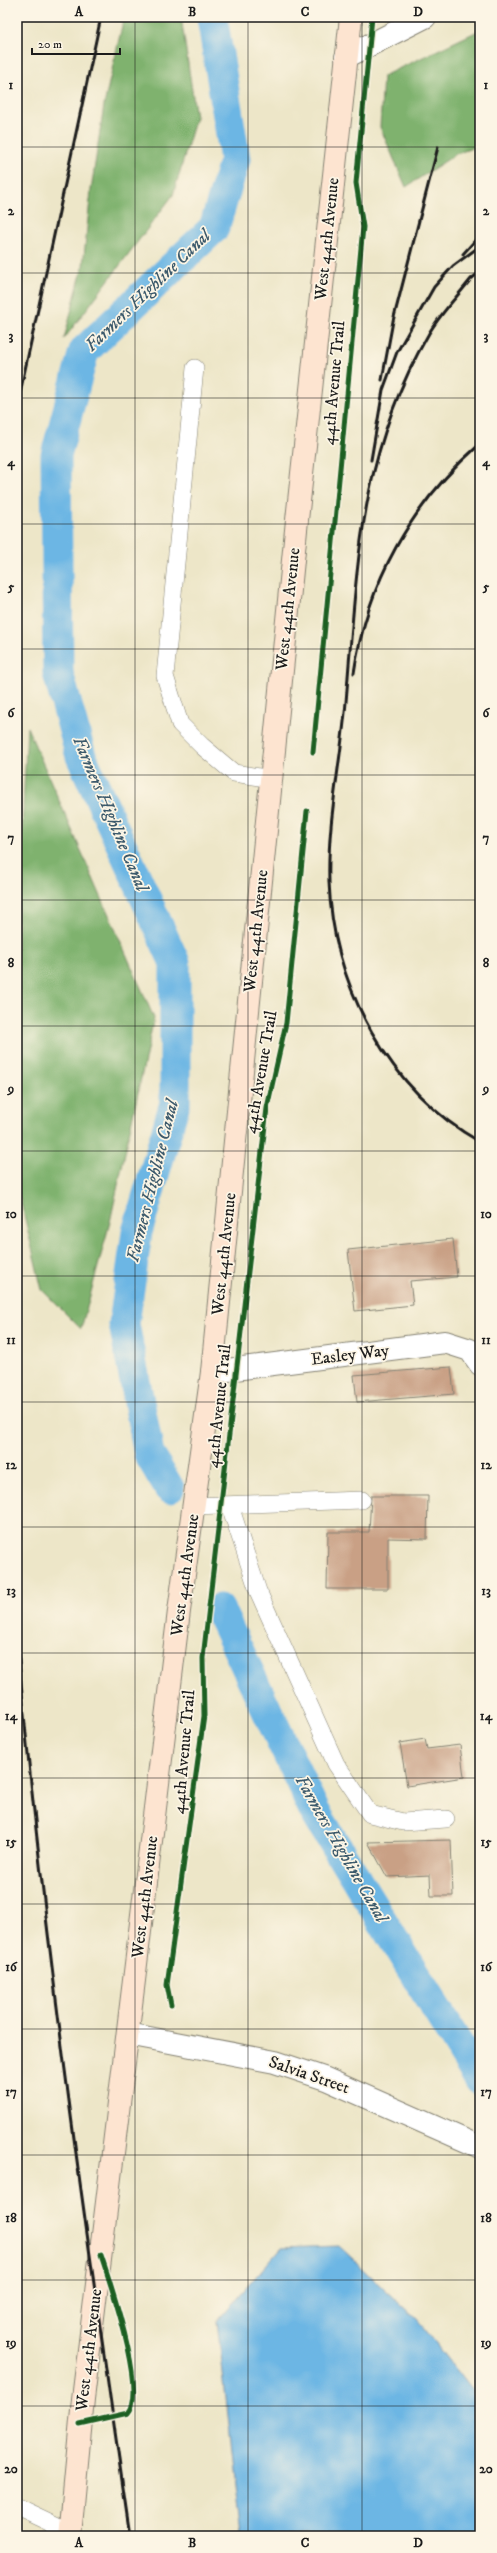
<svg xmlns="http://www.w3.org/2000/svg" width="497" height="2553" viewBox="0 0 497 2553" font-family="'IM FELL DW Pica',serif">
  <rect width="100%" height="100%" fill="#fcf5e5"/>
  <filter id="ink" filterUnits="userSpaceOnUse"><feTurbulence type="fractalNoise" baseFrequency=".025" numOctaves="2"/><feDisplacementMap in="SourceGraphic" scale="8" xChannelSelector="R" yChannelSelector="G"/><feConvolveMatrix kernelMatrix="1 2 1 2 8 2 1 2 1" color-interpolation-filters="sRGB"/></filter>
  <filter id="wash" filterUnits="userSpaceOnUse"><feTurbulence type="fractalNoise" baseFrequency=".012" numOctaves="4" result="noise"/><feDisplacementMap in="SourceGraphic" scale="16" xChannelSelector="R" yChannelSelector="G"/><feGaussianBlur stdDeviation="0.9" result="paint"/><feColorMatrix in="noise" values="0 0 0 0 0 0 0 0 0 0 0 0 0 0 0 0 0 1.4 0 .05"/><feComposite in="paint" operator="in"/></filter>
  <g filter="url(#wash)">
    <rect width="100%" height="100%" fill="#ede6c8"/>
    <!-- forest -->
    <path fill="#7fb26e" stroke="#4e6745" d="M124,17H181L196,117L173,195L64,339L83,266L91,190L104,105Z
      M480,30V145L456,154L406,187L380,127L383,76Z
      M27,727L154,1018L110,1222L81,1329L42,1290L17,1186V932Z"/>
    <!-- water -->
    <path fill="#6cb6e4" stroke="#446980" d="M339,2246L417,2319L480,2400V2536H242L217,2321L281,2248Z"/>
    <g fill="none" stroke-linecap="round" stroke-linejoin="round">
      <!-- canal -->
      <path stroke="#6cb6e4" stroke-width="31" d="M169,1488L149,1454L124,1324L137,1232L175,1103V963L81,756L58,673L56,455L84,351L214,228L235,159L212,17
        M219,1609L315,1812L480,2080"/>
    </g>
    <g id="blocks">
      <!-- building -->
      <path fill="#c9a085" d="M453,1239L457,1277L410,1281L413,1305L355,1311L348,1250Z
        M451,1367L454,1394L357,1402L354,1375Z
        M371,1496H428L427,1539L388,1538V1589H327L328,1532H369Z
        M425,1739L427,1749L460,1745L464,1777L407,1786L400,1743Z
        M451,1840L453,1896H431L430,1875L387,1877L368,1842Z"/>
    </g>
  </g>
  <g filter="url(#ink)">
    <use href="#blocks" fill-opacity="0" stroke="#848172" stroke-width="1"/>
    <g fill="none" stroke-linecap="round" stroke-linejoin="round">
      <defs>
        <path id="lane" d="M195,368L165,676L180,724L202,746L234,773L272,779
          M194,1506L362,1500
          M230,1506L258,1591L336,1764L370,1814L403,1822L446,1819
          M17,2507L70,2532"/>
        <path id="street" d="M346,57L425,17
          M212,1372L445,1342L470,1350L480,1364
          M128,2034L275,2062L326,2079L480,2147"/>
        <path id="secondary" d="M70,2536L83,2399L179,1611L212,1372L297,520L351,17"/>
      </defs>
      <!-- lane casing -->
      <use href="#lane" stroke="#848172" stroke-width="18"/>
      <!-- street casing -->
      <use href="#street" stroke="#848172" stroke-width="24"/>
      <!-- secondary casing -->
      <use href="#secondary" stroke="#848172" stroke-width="24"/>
      <!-- lane -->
      <use href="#lane" stroke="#fff" stroke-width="17"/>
      <!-- street -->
      <use href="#street" stroke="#fff" stroke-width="22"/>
      <!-- secondary -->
      <use href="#secondary" stroke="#fde4d0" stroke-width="22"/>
      <!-- rail -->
      <path stroke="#1c1c1c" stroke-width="3" d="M463,254L480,235
        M480,272L471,279C457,297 439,315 428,335C359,454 357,569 346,702C341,762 327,822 329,882C333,986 388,1090 480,1142
        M382,380L393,321L438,147
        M17,407L101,17
        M371,460L383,390L397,352L434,287L453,266L480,246
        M354,673C367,583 411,504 480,444
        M17,1641C44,1940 87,2239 130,2536"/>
      <defs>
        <path id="cycleway" d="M313,752L363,227L356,183L372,17
          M171,2005L167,1985L204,1716L203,1658L267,1108L286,1023L307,811
          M80,2424L128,2413C148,2393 110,2282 101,2255"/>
      </defs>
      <!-- cycleway casing -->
      <use href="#cycleway" stroke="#fcf5e5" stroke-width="8"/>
      <!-- cycleway -->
      <use href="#cycleway" stroke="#1b5e20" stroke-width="5"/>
    </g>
  </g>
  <!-- grid -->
  <path fill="none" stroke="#1c1c1c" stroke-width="1" stroke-opacity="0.55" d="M135,17V2536M248,17V2536M362,17V2536M17,147H480M17,273H480M17,398H480M17,524H480M17,649H480M17,775H480M17,900H480M17,1026H480M17,1151H480M17,1276H480M17,1402H480M17,1527H480M17,1653H480M17,1778H480M17,1904H480M17,2029H480M17,2155H480M17,2280H480M17,2406H480"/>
  <g text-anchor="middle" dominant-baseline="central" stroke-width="3.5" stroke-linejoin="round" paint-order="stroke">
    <!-- street labels -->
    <g font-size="17" fill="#1c1c1c" stroke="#fcf5e5">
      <text transform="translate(327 239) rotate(-84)">West 44th Avenue</text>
      <text transform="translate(334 383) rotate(-85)">44th Avenue Trail</text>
      <text transform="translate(288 609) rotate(-84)">West 44th Avenue</text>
      <text transform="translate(256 931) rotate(-84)">West 44th Avenue</text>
      <text transform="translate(261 1072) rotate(-80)">44th Avenue Trail</text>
      <text transform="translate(224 1254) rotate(-84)">West 44th Avenue</text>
      <text transform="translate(350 1355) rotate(-7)">Easley Way</text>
      <text transform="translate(219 1406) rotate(-84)">44th Avenue Trail</text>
      <text transform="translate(185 1575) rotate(-82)">West 44th Avenue</text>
      <text transform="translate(184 1752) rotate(-85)">44th Avenue Trail</text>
      <text transform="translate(145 1897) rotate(-83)">West 44th Avenue</text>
      <text transform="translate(309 2075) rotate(19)">Salvia Street</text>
      <text transform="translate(89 2350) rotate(-83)">West 44th Avenue</text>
    </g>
    <!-- water labels -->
    <g font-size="18" font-style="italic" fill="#3c5a6c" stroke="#fcf5e5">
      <text transform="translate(148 291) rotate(-44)">Farmers Highline Canal</text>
      <text transform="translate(110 814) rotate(67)">Farmers Highline Canal</text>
      <text transform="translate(153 1181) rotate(-76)">Farmers Highline Canal</text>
      <text transform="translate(341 1849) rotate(60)">Farmers Highline Canal</text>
    </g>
  </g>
  <!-- margin -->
  <rect width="497" height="2553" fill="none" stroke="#fcf5e5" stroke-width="44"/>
  <!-- scale -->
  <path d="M32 48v6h88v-6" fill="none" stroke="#1c1c1c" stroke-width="2"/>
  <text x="38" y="48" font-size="12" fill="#1c1c1c" stroke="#fcf5e5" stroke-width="3" paint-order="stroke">20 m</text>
  <rect x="22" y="22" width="453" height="2509" fill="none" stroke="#1c1c1c" stroke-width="1.5"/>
  <g font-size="13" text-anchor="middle" font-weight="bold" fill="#1c1c1c">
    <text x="79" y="16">A</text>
    <text x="192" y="16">B</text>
    <text x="305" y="16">C</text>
    <text x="418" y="16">D</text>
    <text x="11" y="89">1</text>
    <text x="486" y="89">1</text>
    <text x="11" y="215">2</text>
    <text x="486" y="215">2</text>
    <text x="11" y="340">3</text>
    <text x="486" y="340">3</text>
    <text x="11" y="466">4</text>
    <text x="486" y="466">4</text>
    <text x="11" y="591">5</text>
    <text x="486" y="591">5</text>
    <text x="11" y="717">6</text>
    <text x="486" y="717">6</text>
    <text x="11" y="842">7</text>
    <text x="486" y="842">7</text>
    <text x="11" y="967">8</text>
    <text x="486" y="967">8</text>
    <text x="11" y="1093">9</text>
    <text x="486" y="1093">9</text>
    <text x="11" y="1218">10</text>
    <text x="486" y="1218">10</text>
    <text x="11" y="1344">11</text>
    <text x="486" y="1344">11</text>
    <text x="11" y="1469">12</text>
    <text x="486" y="1469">12</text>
    <text x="11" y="1595">13</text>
    <text x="486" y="1595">13</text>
    <text x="11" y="1720">14</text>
    <text x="486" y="1720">14</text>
    <text x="11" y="1846">15</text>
    <text x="486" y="1846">15</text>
    <text x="11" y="1971">16</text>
    <text x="486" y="1971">16</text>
    <text x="11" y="2096">17</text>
    <text x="486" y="2096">17</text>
    <text x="11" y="2222">18</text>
    <text x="486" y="2222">18</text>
    <text x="11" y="2347">19</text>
    <text x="486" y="2347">19</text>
    <text x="11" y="2473">20</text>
    <text x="486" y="2473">20</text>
    <text x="79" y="2547">A</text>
    <text x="192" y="2547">B</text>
    <text x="305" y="2547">C</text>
    <text x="418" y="2547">D</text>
  </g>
</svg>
